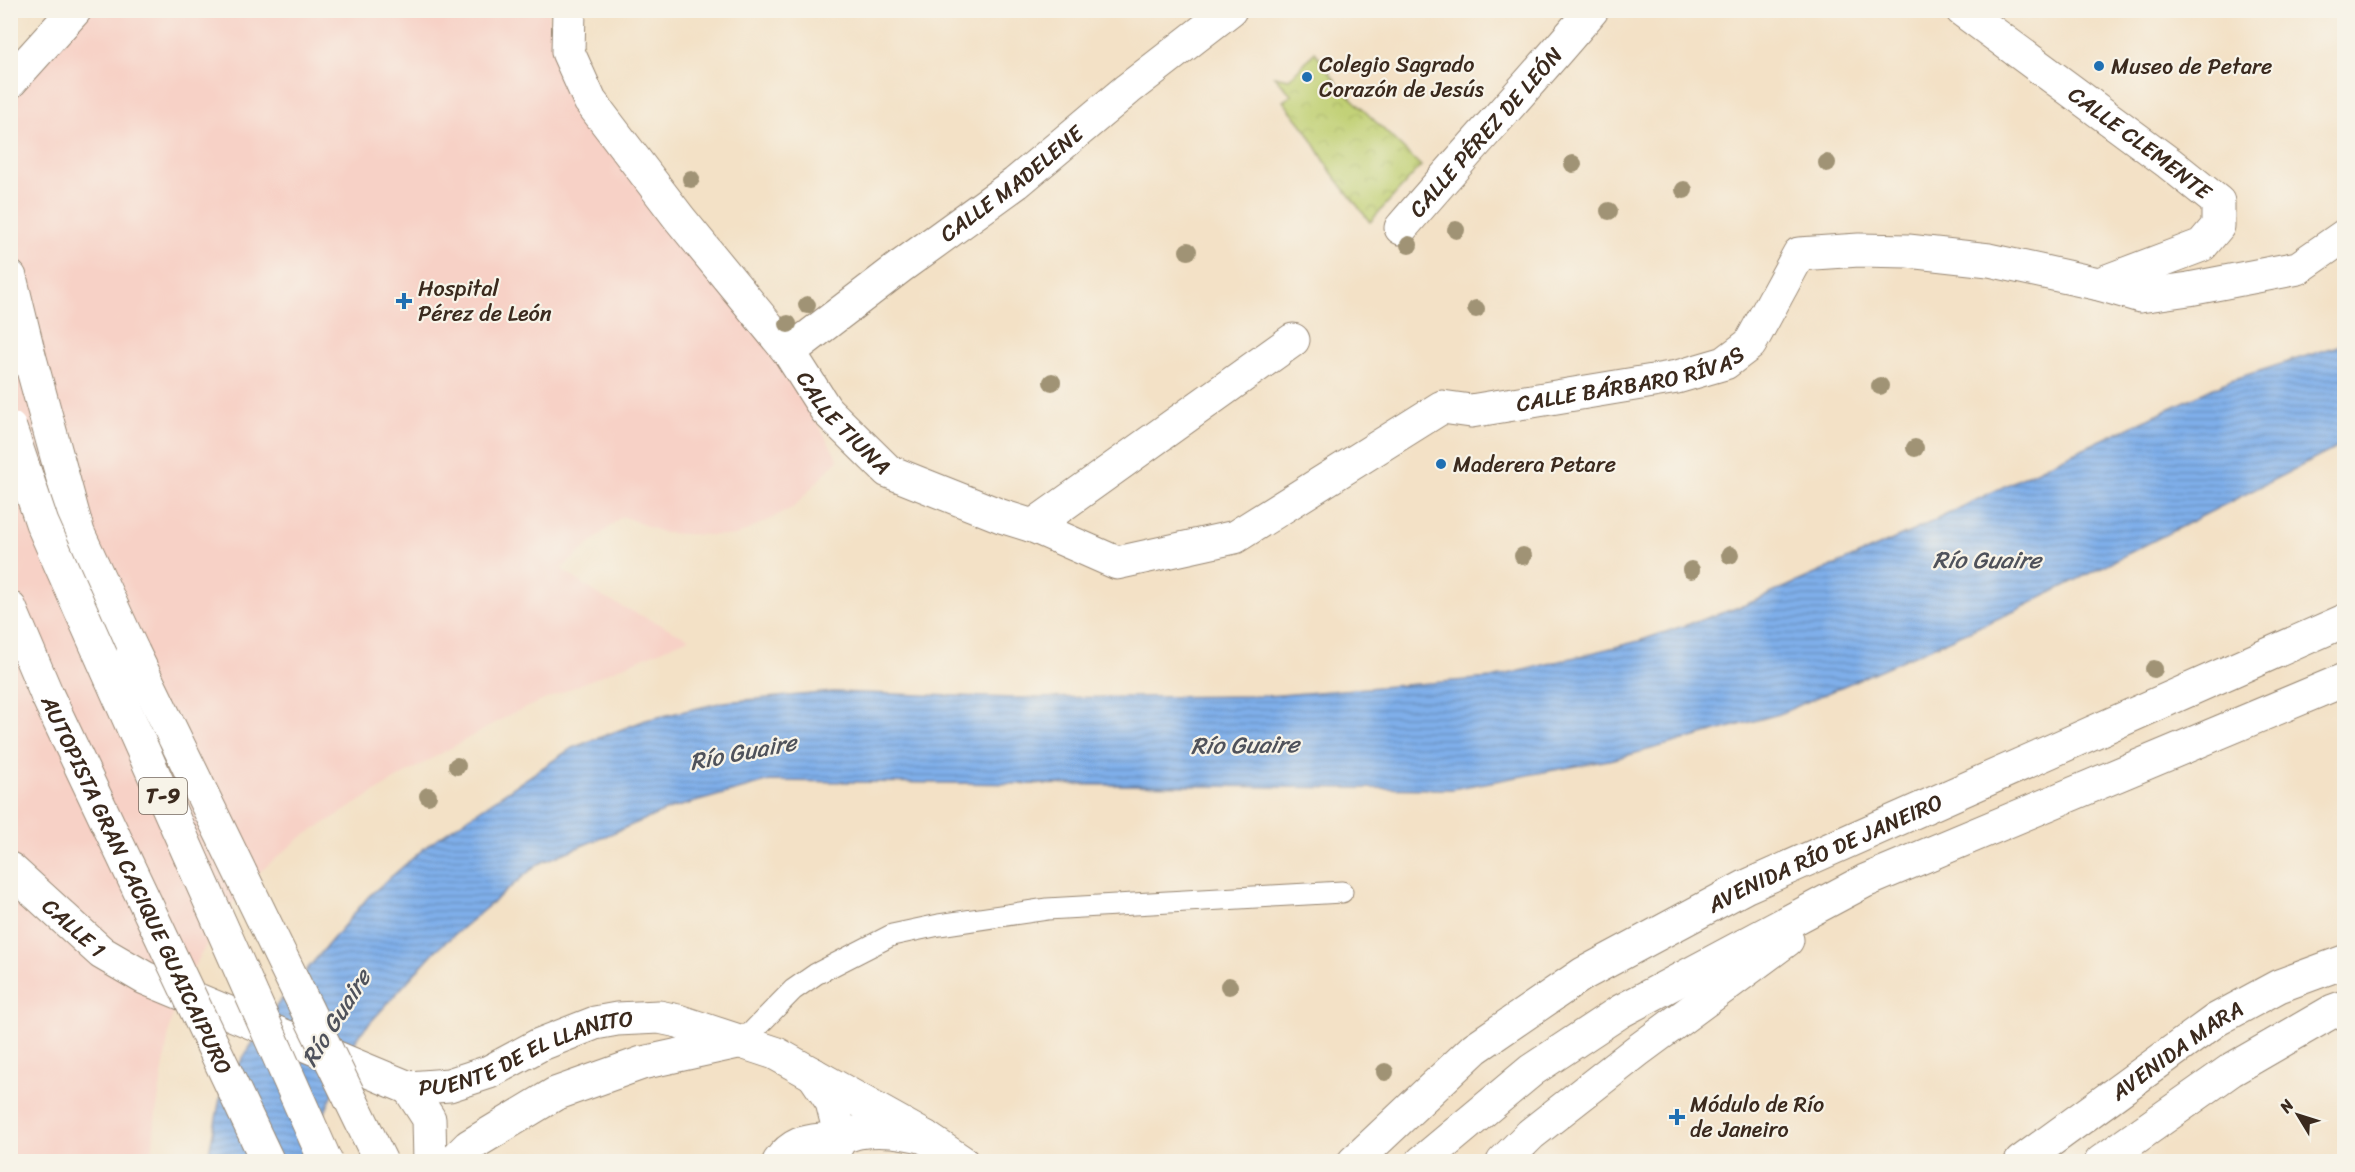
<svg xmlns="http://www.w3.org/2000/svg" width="2355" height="1172" viewBox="0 0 2355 1172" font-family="Sriracha,sans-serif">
  <defs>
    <pattern id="park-crowns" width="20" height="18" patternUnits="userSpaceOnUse" patternTransform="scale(1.5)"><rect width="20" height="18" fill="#bfcf71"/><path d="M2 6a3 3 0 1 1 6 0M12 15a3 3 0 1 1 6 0" fill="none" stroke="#a5b261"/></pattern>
    <pattern id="water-rules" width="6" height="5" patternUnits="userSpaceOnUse" patternTransform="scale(1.5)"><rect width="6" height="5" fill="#7fafea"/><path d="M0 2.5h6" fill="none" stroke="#698fbd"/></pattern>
  </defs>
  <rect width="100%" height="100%" fill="#f7f3e8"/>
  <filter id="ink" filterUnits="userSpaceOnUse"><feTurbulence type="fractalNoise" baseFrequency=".0167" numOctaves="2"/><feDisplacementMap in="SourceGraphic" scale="12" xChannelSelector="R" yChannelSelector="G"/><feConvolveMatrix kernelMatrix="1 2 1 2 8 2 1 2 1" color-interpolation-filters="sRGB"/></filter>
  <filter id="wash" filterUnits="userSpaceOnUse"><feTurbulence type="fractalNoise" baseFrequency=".008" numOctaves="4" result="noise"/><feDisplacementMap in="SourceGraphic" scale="24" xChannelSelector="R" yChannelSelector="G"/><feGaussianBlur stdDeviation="1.35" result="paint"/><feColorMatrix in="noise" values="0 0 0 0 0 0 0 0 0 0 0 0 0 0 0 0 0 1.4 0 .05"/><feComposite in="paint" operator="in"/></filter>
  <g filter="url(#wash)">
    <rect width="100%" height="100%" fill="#f3e1c6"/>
    <!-- built -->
    <path fill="#f7d1c6" d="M79,11H549V22L559,59L789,374L838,459L794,507L736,536L664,533L622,516L561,569L604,598L689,638L511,714L401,776L299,839L250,880L217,925L189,976L171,1020L155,1120L152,1161H11L10,87Z"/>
    <!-- park -->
    <path fill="url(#park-crowns)" stroke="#7d7c48" stroke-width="1.5" d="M1315,52L1340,87L1421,166L1370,222L1332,173L1306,130L1283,101L1292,95L1274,76L1289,79Z"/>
    <!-- water -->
    <path fill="url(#water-rules)" stroke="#5d6c84" stroke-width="1.5" d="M2344,344V444L2017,610L1779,714L1614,759L1452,789L770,781L670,809L538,864L435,951L358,1036L306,1156L305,1161L207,1162L221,1094L272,1011L369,896L429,844L572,748L646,720L724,702L833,692L1013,698L1268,696L1492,678L1639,641L1745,605L1915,530L2058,460L2231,380Z"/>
  </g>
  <g filter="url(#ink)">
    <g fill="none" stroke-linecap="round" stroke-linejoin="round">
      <defs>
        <path id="service" d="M743,1041L793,990L816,974L892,935L939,925L1047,909L1342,892"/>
        <g id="minor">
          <path id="s1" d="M569,10L568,52L590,101L680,219L789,352L826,410L888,471L1001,516L1033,526L1117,563L1235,537L1442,407L1471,411L1677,377L1725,363L1750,344L1799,254L1859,250L1908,251L1989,260L2099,284L2140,296L2189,289L2298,268L2344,236"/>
          <path id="s2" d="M1962,10L2169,163L2218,202V226L2202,245L2099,284"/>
          <path id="s3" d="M1401,228C1464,154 1530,84 1592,10"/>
          <path id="s4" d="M789,352L900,267L1016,183L1128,89L1230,10"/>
          <path d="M1033,526L1293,340"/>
          <path id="s5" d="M2021,1162L2216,1020L2279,986L2344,962"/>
          <path d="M2101,1162L2231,1070L2333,1011L2344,1007"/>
        </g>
        <g id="tertiary">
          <path id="s6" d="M10,869L102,953L145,978L409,1088L449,1085L489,1072L539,1045L595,1023L617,1019L659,1017L678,1021L775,1053L925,1137L962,1162"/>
          <path d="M813,1074L832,1102L841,1138L828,1162"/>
          <path id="s7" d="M1354,1162L1475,1048L1583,974L1745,887L2344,621"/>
          <path d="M1422,1162L1532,1070L1621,1011L1865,881L2344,680"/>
          <path d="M1503,1162L1531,1134L1637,1051L1787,940"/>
        </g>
        <path id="secondary" d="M10,82L75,10"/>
        <path id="motorway" d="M10,277L29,355L78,533L133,652
          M10,608L47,695
          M409,1088L429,1119L430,1162
          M453,1162L469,1146L555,1094L642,1063L743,1041
          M779,1162C797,1136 815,1143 841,1137C848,1136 853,1133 859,1132C882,1128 903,1132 925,1137"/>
      </defs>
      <!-- service casing -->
      <use href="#service" stroke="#978672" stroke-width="23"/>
      <!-- minor casing -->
      <use href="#minor" stroke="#978672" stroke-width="35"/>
      <!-- tertiary casing -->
      <use href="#tertiary" stroke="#978672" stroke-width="35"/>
      <!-- secondary casing -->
      <use href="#secondary" stroke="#978672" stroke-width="35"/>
      <!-- motorway casing -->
      <use href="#motorway" stroke="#978672" stroke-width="35"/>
      <!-- service -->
      <use href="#service" stroke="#fff" stroke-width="21"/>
      <!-- minor -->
      <use href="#minor" stroke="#fff" stroke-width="33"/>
      <!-- tertiary -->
      <use href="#tertiary" stroke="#fff" stroke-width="33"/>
      <!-- secondary -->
      <use href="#secondary" stroke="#fff" stroke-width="33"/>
      <!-- motorway -->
      <use href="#motorway" stroke="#fff" stroke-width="33"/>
      <defs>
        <g id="motorway-bridge">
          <path d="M10,428L42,523L326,1162"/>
          <path d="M133,652L381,1162"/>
          <path id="s8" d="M47,695L268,1162"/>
        </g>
      </defs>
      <!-- motorway-bridge casing -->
      <use href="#motorway-bridge" stroke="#978672" stroke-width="35" stroke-linecap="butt"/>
      <!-- motorway-bridge -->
      <use href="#motorway-bridge" stroke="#fff" stroke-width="33"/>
    </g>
    <!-- trees -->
    <g fill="#a09375">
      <circle cx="1827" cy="163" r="9"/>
      <circle cx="1573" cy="164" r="9"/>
      <circle cx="691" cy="179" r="9"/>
      <circle cx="1684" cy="190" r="9"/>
      <circle cx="1609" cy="211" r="9"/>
      <circle cx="1456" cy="230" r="9"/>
      <circle cx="1409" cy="245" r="9"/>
      <circle cx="1188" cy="251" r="9"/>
      <circle cx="807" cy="305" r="9"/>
      <circle cx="1476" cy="309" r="9"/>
      <circle cx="788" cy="324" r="9"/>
      <circle cx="1052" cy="382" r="9"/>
      <circle cx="1880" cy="386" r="9"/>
      <circle cx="1915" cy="448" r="9"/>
      <circle cx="1730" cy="555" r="9"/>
      <circle cx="1523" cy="556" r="9"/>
      <circle cx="1691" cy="570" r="9"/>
      <circle cx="2154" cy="669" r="9"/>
      <circle cx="457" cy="766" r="9"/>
      <circle cx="428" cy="796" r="9"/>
      <circle cx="1229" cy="986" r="9"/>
      <circle cx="1385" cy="1072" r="9"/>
    </g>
  </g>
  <!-- markers -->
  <g fill="#1f6fb2" stroke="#f7f3e8" stroke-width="2">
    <circle cx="2099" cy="66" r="6"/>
    <circle cx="1307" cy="77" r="6"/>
    <path d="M401 292h6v6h6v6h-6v6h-6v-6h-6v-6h6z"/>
    <circle cx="1441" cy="464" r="6"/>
    <path d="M1674 1108h6v6h6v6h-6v6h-6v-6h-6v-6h6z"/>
  </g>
  <g text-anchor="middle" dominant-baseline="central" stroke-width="4.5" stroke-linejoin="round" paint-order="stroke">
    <!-- shield labels -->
    <rect fill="#f7f3e8" stroke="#73665b" stroke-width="1.5" x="139" y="778" width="48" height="36" rx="4.5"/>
    <g font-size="21" font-weight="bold" fill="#3b2a1e">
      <text x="163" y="796">T-9</text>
    </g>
    <!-- poi labels -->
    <g font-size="22" fill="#3b2a1e" stroke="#f7f3e8" text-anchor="start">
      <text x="1319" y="64">Colegio Sagrado<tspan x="1319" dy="25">Corazón de Jesús</tspan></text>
      <text x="2111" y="66">Museo de Petare</text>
      <text x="418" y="288">Hospital<tspan x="418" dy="25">Pérez de León</tspan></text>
      <text x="1453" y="464">Maderera Petare</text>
      <text x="1690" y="1104">Módulo de Río<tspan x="1690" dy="25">de Janeiro</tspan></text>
    </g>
    <!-- street labels -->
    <g font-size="22" fill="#3b2a1e" stroke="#f7f3e8">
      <text stroke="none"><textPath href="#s3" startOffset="128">CALLE PÉREZ DE LEÓN</textPath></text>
      <text stroke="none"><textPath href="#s2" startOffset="222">CALLE CLEMENTE</textPath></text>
      <text stroke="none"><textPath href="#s4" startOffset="279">CALLE MADELENE</textPath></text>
      <text stroke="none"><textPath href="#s1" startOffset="1376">CALLE BÁRBARO RÍVAS</textPath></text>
      <text stroke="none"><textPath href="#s1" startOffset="506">CALLE TIUNA</textPath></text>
      <text stroke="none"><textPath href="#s7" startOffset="568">AVENIDA RÍO DE JANEIRO</textPath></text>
      <text stroke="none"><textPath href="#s8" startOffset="210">AUTOPISTA GRAN CACIQUE GUAICAIPURO</textPath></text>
      <text stroke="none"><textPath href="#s6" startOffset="87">CALLE 1</textPath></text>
      <text stroke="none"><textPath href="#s5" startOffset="192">AVENIDA MARA</textPath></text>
      <text stroke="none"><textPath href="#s6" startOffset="584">PUENTE DE EL LLANITO</textPath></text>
    </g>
    <!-- water labels -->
    <g font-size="24" font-style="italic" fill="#4f525b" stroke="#f7f3e8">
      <text x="1987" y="560">Río Guaire</text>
      <text transform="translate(1245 745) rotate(-1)">Río Guaire</text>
      <text transform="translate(743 752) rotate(-11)">Río Guaire</text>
      <text transform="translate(336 1018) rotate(-58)">Río Guaire</text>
    </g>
  </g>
  <!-- margin -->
  <rect width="2355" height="1172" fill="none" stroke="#f7f3e8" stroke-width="36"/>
  <!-- north arrow -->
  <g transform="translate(2298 1115) rotate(308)" stroke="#f7f3e8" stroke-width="4.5" paint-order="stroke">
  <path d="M0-4.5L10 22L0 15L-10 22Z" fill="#3b2a1e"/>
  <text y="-9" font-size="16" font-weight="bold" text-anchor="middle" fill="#3b2a1e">N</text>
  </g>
</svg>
